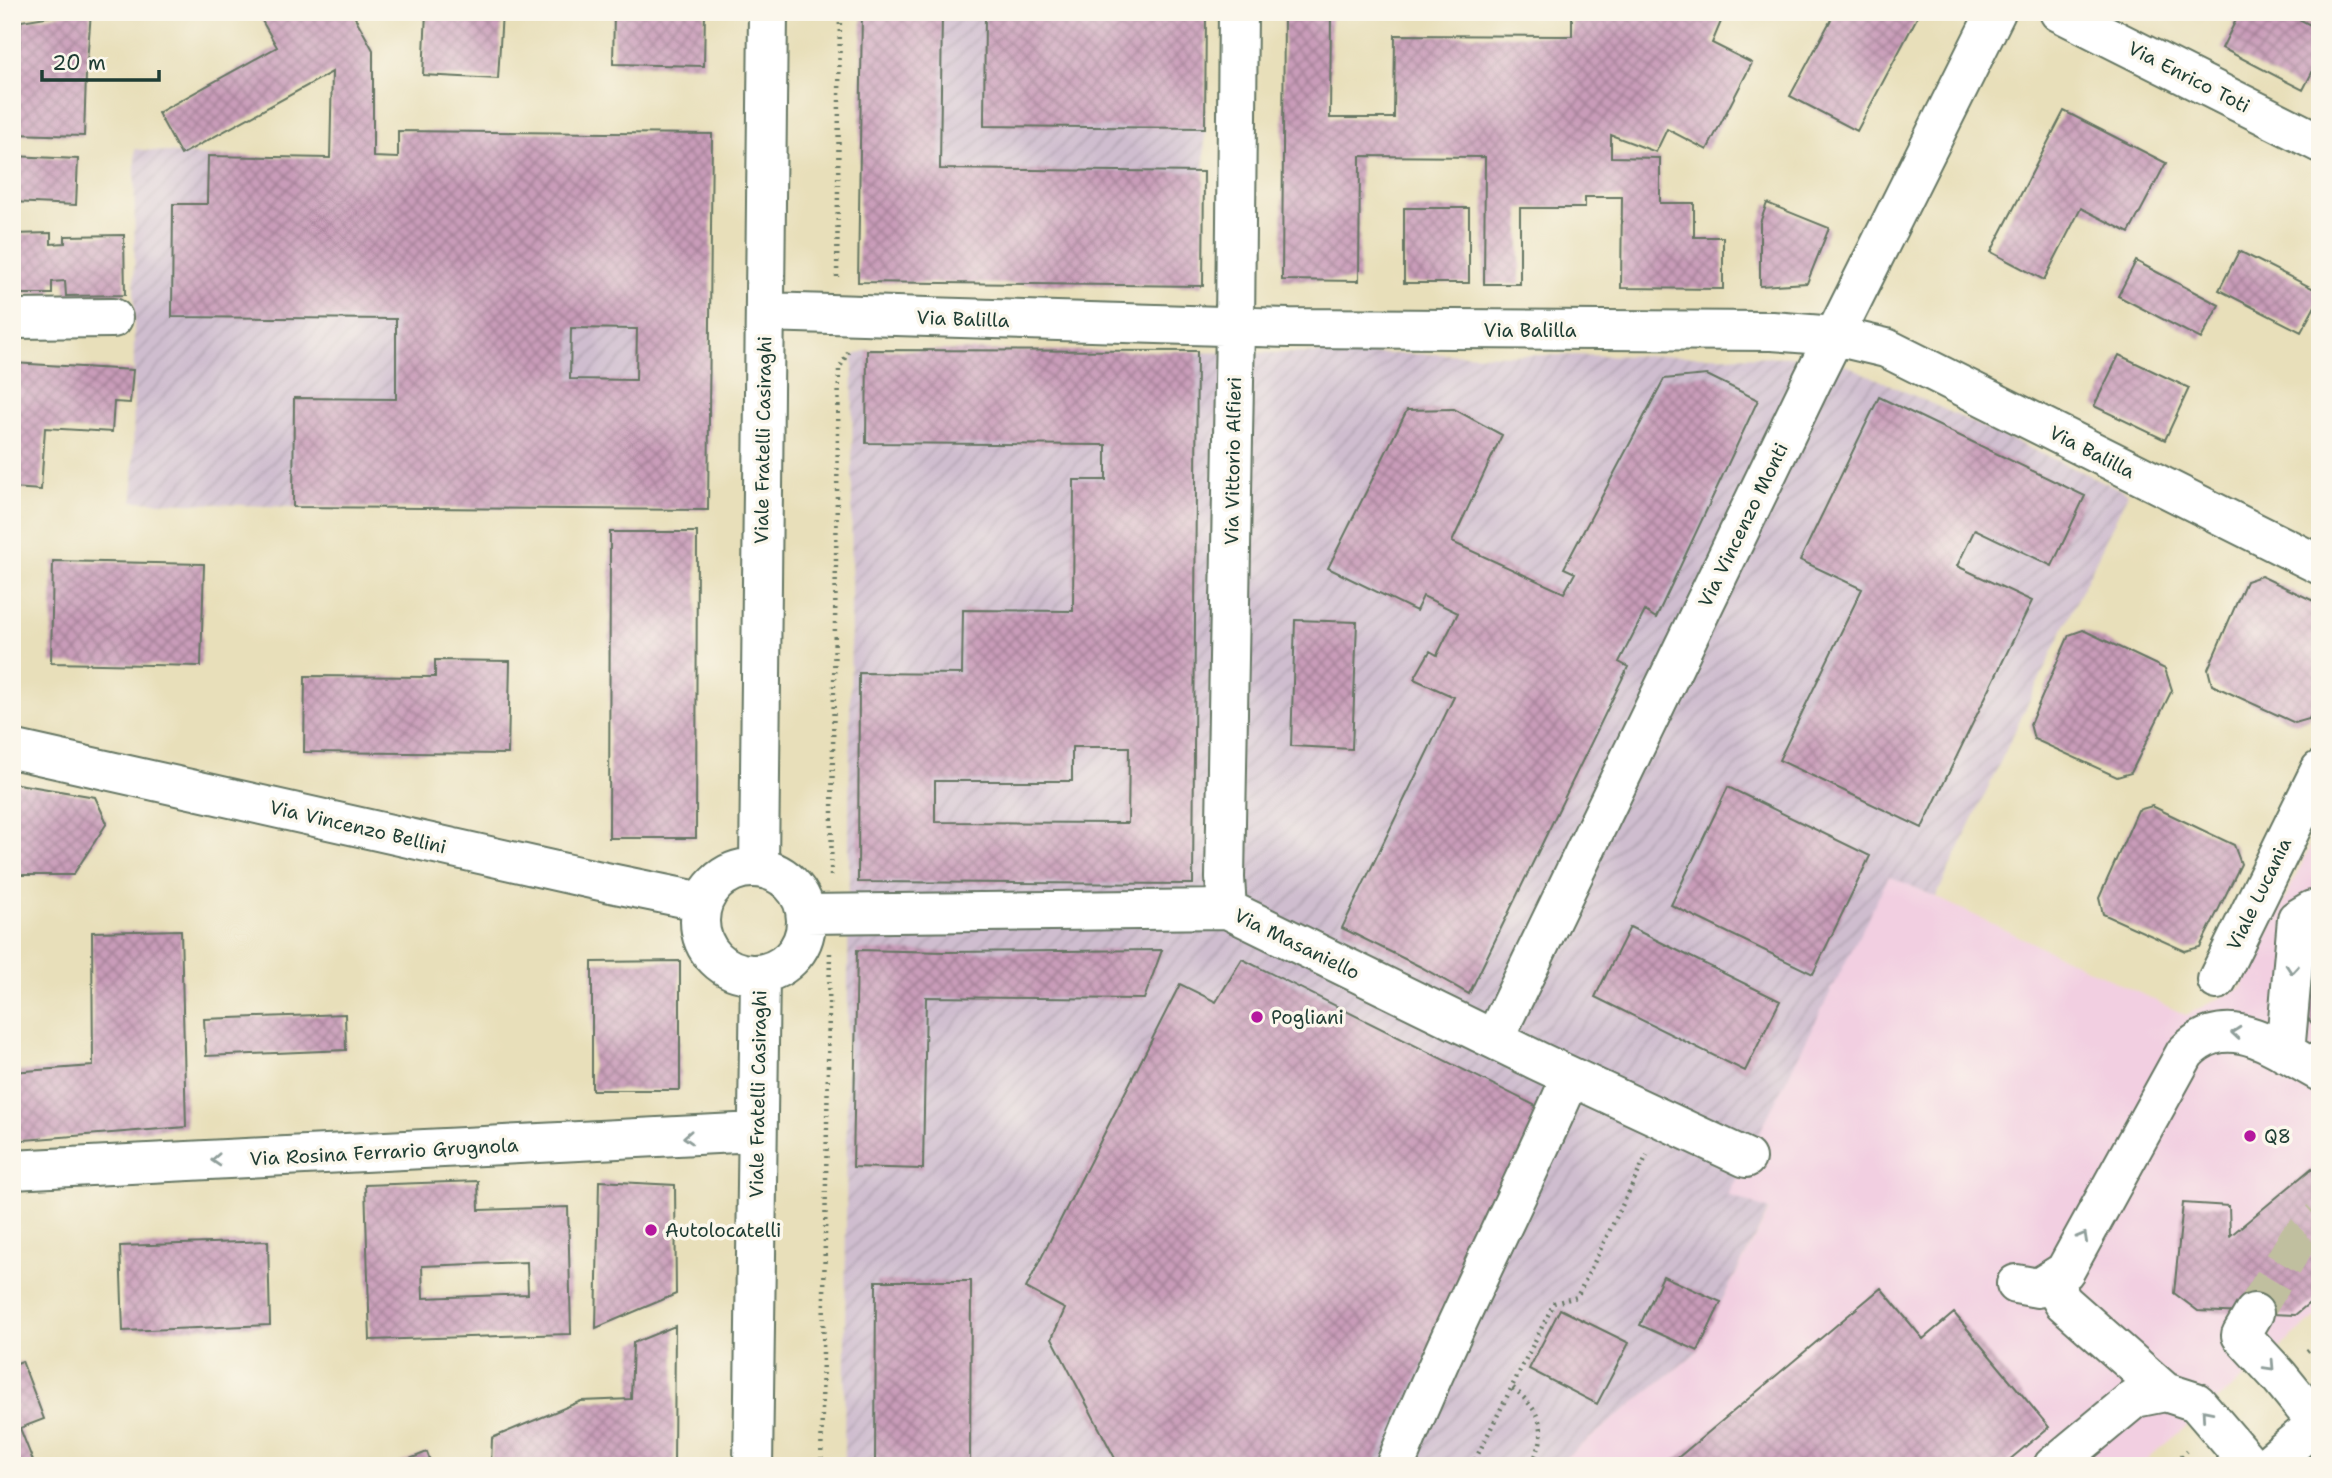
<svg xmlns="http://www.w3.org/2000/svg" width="2332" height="1478" viewBox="0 0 2332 1478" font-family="'Shantell Sans',sans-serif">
  <defs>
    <pattern id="industrial-furrows" width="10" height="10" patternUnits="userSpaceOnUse" patternTransform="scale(1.75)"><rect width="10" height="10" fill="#cfbdcf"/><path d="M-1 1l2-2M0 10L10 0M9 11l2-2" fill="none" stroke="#b1a3b2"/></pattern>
    <pattern id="building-cross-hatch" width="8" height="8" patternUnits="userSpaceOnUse" patternTransform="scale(1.75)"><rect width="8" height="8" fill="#c99cb9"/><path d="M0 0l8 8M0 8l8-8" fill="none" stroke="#a38097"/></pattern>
  </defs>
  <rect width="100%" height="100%" fill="#fbf7ec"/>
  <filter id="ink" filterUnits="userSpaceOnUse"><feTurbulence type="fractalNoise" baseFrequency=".0143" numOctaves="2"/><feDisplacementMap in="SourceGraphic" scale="14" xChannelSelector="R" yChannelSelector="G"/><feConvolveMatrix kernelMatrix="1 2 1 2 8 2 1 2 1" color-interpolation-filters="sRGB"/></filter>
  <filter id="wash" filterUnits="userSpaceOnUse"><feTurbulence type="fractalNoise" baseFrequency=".00686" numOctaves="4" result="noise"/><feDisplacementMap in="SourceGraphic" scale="28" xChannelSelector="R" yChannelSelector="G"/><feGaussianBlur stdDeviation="1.57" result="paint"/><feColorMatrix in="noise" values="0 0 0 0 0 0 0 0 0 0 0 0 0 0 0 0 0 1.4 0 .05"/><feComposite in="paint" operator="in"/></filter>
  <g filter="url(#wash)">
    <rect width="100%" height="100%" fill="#e8dfba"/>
    <!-- built -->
    <path fill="#f2cfe1" d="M2320,826V1314L2139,1466H1555L1698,1351L1721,1302L1769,1211L1727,1195L1889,875L2186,1015L2242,987Z"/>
    <!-- industrial -->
    <path fill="url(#industrial-furrows)" d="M862,12H1206L1203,286L858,282Z
      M398,131L712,134L708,510L293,507L133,501L135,149L208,156L397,158Z
      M867,350L1829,357L2128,493L1936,897L1889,876L1728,1195L1769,1210L1721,1302L1698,1351L1555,1466H844L853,356Z"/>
    <g id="blocks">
      <!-- building -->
      <path fill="url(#building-cross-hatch)" fill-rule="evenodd" d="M76,12H91L86,75L84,136L13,134L21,21Z
        M257,12H352L373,50V157L398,158V131L712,134L708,510L293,507L294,398L396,399V319L172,317L173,204H207L208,156L330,158L332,72L181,155L158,113L277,47ZM571,328L637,329L636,380L570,379Z
        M426,12H502L498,79L423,75Z
        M614,12H705L704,66L613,64Z
        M862,12H942L940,169L1204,172L1203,286L858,282Z
        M985,12H1206L1205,128L984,126Z
        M1284,12H1331L1330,118H1394L1395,35L1572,36V12H1725L1712,43L1752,63L1707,150L1667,129L1656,152L1611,135V157L1660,158V203H1694V237H1723V289L1621,288L1622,197H1585V208H1520V284H1484L1485,157L1360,156L1359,281L1282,280Z
        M1835,12H1920L1857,131L1790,96Z
        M2240,12H2286L2320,30V57L2303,90L2222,48Z
        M2064,111L2166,163L2129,233L2081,208L2044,280L1991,252Z
        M12,156L78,159L76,205L12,202Z
        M1767,203L1829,228L1807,283L1760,286V223Z
        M1404,208H1469V283H1404Z
        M51,233V244L65,243V236L124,235L125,295L66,296L65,281L52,282V294H12V234Z
        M2239,251L2320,292V297L2301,332L2219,290Z
        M2136,261L2219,305L2201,339L2118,296Z
        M867,350L1197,351L1193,884L858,882L859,673L962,674L963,610L1073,611L1074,480H1106V445L866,443ZM1072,747H1129L1128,823L935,822V781H1072Z
        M2119,355L2189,388L2165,440L2094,406Z
        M12,363L133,370L130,403L114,402L112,432L45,428L41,490L12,488Z
        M1707,375L1758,400L1656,618L1645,611L1619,662L1628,667L1469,994L1421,967L1342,928L1454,697L1414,679L1430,651L1437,655L1458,613L1423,596L1416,611L1328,568L1407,410L1454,409L1502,435L1452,542L1564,593L1575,573L1564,568L1664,379Z
        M1879,397L2085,496L2052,566L1975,529L1957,566L2032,601L1922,828L1779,760L1862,589L1800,560Z
        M610,532H697L696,838H609Z
        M53,561L204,564L201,666L51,663Z
        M2261,576L2320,604V697L2309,719L2295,723L2212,685L2208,669L2246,581Z
        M1295,620L1357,622L1352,749L1291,746Z
        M2083,630L2165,669L2172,690L2131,773L2117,777L2034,739L2030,724L2069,635Z
        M435,660L510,661L508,754L304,752L305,676L435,677Z
        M12,783L95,797L107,823L73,875H12Z
        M1728,787L1870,856L1813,974L1671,905Z
        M2152,806L2234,845L2241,864L2200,947L2185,951L2103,914L2099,898L2138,810Z
        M2320,873V1034L2305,1014L2314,878Z
        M1630,927L1780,1001L1745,1071L1595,997Z
        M181,930L186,1127L12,1141V1072L93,1066L92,932Z
        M857,950L947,952L1162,950L1144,999L926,997L923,1169L853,1167Z
        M1242,959L1546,1111L1373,1466H1119L1052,1338L1065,1309L1026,1288L1180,984L1216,1002Z
        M680,961V1090H592V962Z
        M345,1014L346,1050L206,1056L204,1019Z
        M2312,1168L2320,1177V1294L2295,1315L2198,1311L2174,1293L2183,1203L2229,1206L2230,1236Z
        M478,1181L479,1210L568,1207L571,1334L370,1340L365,1185ZM527,1262L528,1294L423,1298L422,1266Z
        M599,1181L675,1185L676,1294L596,1328Z
        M268,1241L270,1325L123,1331L120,1246Z
        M1663,1276L1721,1302L1698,1351L1640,1325Z
        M876,1281H971L970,1466H875Z
        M1881,1288L1923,1339L1954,1313L2049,1427L2002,1466H1668Z
        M1560,1309L1629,1343L1597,1404L1529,1369Z
        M675,1326L674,1466H491L492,1438L581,1401L631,1399L633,1343Z
        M22,1361L44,1419L20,1428L35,1466H12V1365Z
        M427,1452L432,1466H392Z"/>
    </g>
  </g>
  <g filter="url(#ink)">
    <use href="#blocks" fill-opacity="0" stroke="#657663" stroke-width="2"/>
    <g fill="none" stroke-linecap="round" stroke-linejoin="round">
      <!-- minor-tunnel -->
      <path stroke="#c0bf9f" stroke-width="38" stroke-dasharray="38 19" stroke-linecap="butt" d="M2254,1313L2298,1239L2320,1219"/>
      <defs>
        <path id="minor" d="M2059,12L2320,143
          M765,312L1289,328L1772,331L1835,336L1886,348L2320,565
          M12,319L113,318
          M12,749L596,880L703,902
          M759,868L768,12
          M700 921a53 53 0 1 1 106 0a53 53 0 1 1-106 0Z
          M1227,909L1225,878L1235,327L1238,12
          M806,914L1227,909L1542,1063L1746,1158
          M2217,980L2320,770
          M1494,1039L1813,379L1996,12
          M2285,1053L2297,919L2312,910
          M12,1170L756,1132
          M2051,1280L2063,1302L2165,1392
          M2016,1284L2038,1288L2065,1271L2185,1053C2228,1008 2277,1049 2320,1072
          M2254,1313L2241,1335L2278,1375L2317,1423
          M753,1466L760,974
          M1395,1466C1448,1334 1514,1207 1571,1077
          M2053,1466L2135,1398L2165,1392L2196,1402L2251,1466"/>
        <path id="highway" d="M2266,1466L2320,1421"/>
      </defs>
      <!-- minor casing -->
      <use href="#minor" stroke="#657663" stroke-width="42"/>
      <!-- highway casing -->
      <use href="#highway" stroke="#657663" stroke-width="42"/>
      <!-- path -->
      <path stroke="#657663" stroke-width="4.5" stroke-dasharray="2 5" stroke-linecap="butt" d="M837,277L840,12
        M831,876L839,369L848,352
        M2307,1351L2320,1341
        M1513,1388C1540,1410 1552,1434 1529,1466
        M821,1466L830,952
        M1472,1466L1554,1303L1577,1297L1647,1155
        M2171,1466L2187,1451"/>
      <!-- minor -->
      <use href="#minor" stroke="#fff" stroke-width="38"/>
      <!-- highway -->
      <use href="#highway" stroke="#fff" stroke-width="38"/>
    </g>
    <!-- one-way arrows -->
    <defs><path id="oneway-chevron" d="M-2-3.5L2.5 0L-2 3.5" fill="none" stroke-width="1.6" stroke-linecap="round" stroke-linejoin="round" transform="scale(1.75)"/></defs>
    <g stroke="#8f9e9a">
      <use href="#oneway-chevron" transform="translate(2292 969) rotate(95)"/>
      <use href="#oneway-chevron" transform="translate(2236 1033) rotate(-175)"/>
      <use href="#oneway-chevron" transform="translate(688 1137) rotate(177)"/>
      <use href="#oneway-chevron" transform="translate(216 1160) rotate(177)"/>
      <use href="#oneway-chevron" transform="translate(2083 1237) rotate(-61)"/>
      <use href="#oneway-chevron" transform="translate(2270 1366) rotate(47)"/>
      <use href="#oneway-chevron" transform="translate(2206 1414) rotate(-131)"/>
    </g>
  </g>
  <!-- markers -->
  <g fill="#b5179e" stroke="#fbf7ec" stroke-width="2.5">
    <circle cx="1257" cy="1017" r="7"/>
    <circle cx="2250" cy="1136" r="7"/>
    <circle cx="651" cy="1230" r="7"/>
  </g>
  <g text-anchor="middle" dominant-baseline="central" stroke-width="7" stroke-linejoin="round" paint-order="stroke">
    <!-- street labels -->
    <g font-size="19" fill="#1f3d34" stroke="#fbf7ec">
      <text transform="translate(2189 77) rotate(27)">Via Enrico Toti</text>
      <text transform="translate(963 319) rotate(2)">Via Balilla</text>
      <text x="1530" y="330">Via Balilla</text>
      <text transform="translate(763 440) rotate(-89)">Viale Fratelli Casiraghi</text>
      <text transform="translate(2092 452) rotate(27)">Via Balilla</text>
      <text transform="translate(1233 461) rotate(-89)">Via Vittorio Alfieri</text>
      <text transform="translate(1743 525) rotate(-64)">Via Vincenzo Monti</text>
      <text transform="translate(358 827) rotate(13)">Via Vincenzo Bellini</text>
      <text transform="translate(2259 894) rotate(-64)">Viale Lucania</text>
      <text transform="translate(1297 944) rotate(26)">Via Masaniello</text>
      <text transform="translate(758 1094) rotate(-89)">Viale Fratelli Casiraghi</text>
      <text transform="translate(384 1152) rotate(-3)">Via Rosina Ferrario Grugnola</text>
    </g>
    <!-- poi labels -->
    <g font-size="19" fill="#1f3d34" stroke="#fbf7ec" text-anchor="start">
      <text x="1271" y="1017">Pogliani</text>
      <text x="2264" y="1136">Q8</text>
      <text x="665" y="1230">Autolocatelli</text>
    </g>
  </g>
  <!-- margin -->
  <rect width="2332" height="1478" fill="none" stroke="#fbf7ec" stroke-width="42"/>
  <!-- scale -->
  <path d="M42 70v10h117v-10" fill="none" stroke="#1f3d34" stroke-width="3.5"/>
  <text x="52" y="70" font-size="21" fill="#1f3d34" stroke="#fbf7ec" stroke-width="5" paint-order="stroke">20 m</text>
</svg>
